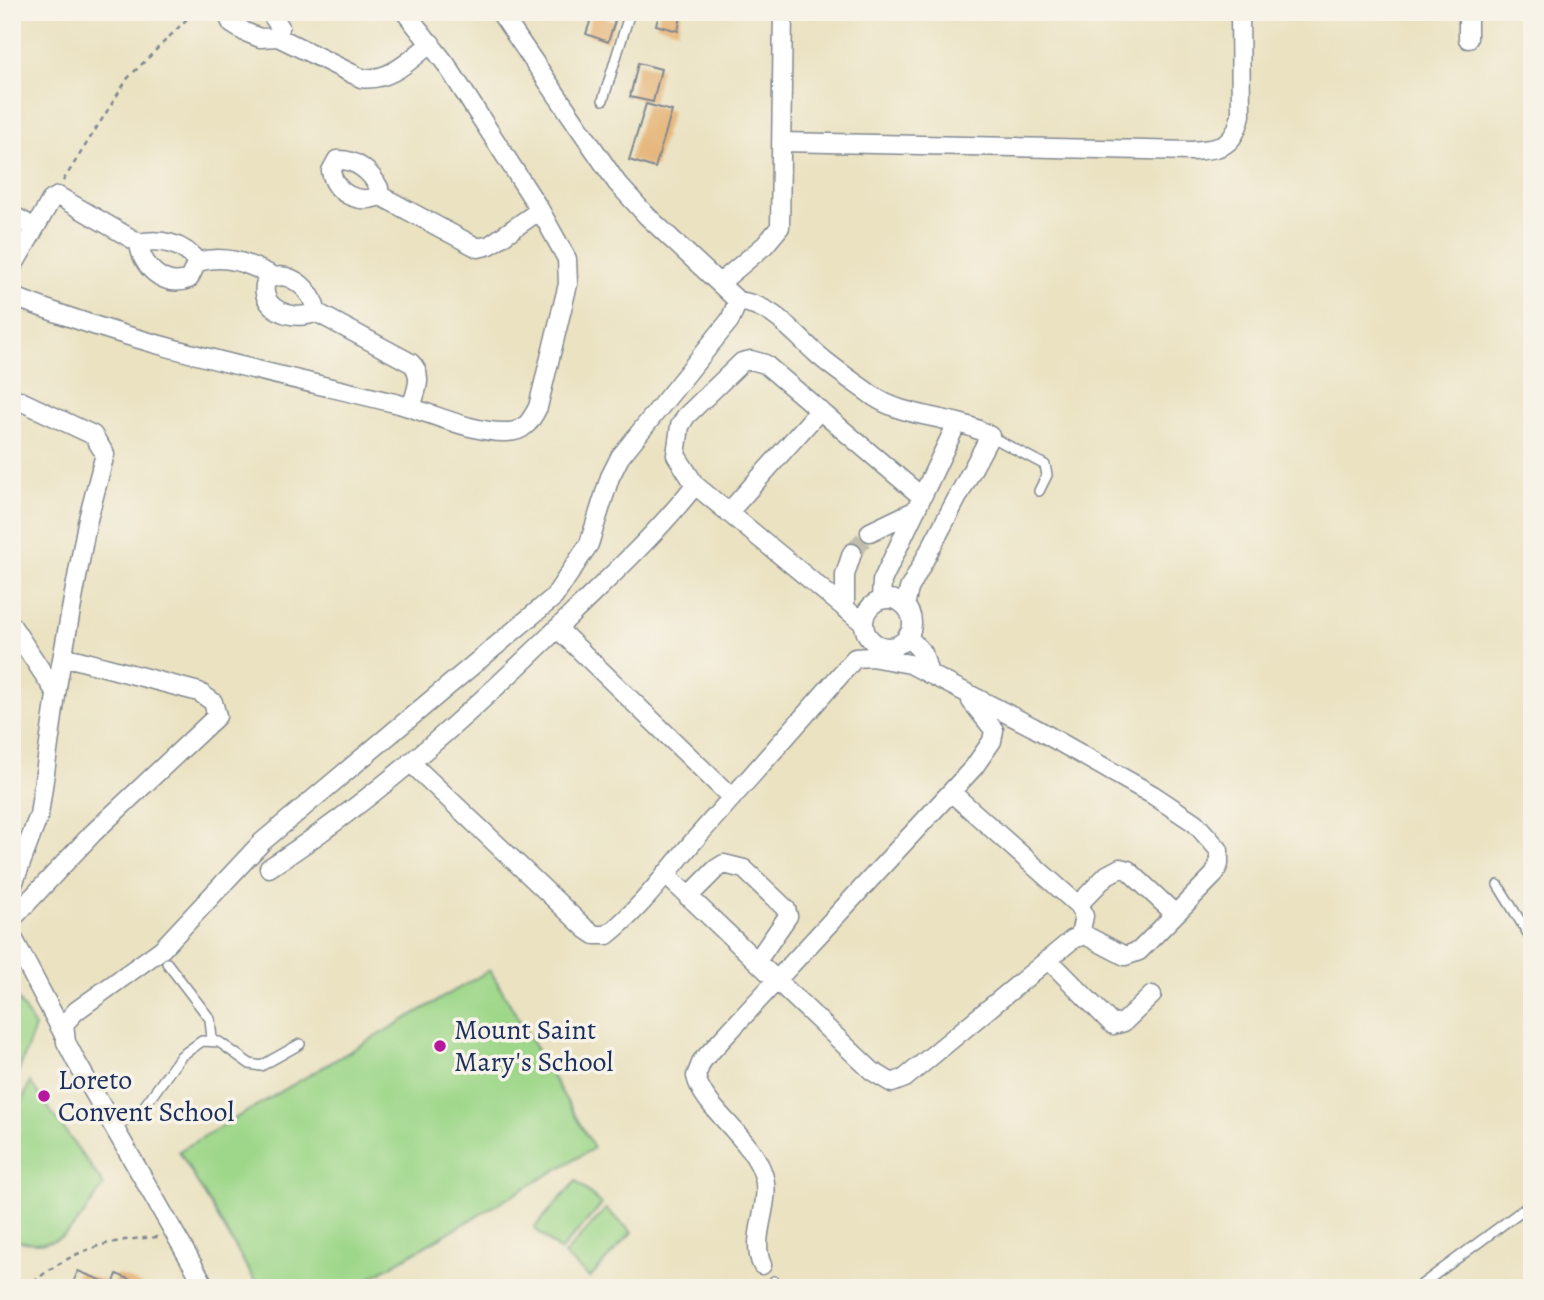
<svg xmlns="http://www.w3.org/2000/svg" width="1544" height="1300" viewBox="0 0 1544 1300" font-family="Alegreya,serif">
  <rect width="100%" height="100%" fill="#f7f3e8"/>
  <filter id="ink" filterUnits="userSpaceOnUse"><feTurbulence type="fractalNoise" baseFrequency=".0143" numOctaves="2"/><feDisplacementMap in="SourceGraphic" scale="14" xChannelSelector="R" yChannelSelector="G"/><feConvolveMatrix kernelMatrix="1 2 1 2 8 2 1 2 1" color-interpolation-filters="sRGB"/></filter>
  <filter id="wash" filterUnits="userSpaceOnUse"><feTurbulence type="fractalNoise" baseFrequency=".00686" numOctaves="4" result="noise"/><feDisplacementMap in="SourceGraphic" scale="28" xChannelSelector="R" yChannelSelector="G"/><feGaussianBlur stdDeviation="1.57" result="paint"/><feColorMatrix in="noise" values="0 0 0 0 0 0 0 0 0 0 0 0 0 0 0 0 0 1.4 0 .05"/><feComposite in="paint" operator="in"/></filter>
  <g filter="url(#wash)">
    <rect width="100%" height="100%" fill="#eae2c1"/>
    <!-- green -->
    <path fill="#9fd78a" stroke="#5d8374" stroke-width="2" d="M490,970L594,1148L353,1288H259L179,1151Z
      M12,990L35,1027L12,1089Z
      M30,1082L104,1185C77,1223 65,1255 12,1239V1126Z
      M576,1181L602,1204L560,1251L534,1228Z
      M606,1209L632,1232L590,1278L564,1255Z"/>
    <g id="blocks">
      <!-- building -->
      <path fill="#e5b477" d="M660,12H682L678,31L656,25Z
        M593,13L615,21L608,42L586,34Z
        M638,63L661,69L653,102L630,97Z
        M646,104L672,111L655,168L629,160Z
        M78,1271L113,1285L117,1274L150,1288H71Z"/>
    </g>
  </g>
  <g filter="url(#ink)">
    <use href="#blocks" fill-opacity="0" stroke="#828890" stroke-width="2"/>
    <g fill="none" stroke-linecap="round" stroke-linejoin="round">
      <!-- minor-tunnel -->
      <path stroke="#c1bead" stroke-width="18" stroke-dasharray="18 9" stroke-linecap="butt" d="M852,553L870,532"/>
      <defs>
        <path id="service" d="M603,100L630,12
          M990,436L1045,465L1047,475L1039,491
          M1498,885L1532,940
          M167,963L210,1019L212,1039
          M114,1127L140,1112L181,1056L202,1041L219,1042L250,1064L261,1066L300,1044
          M774,1281L777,1288
          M1417,1288L1532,1203"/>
        <path id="minor" d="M226,12L232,24L245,32L260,38L278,37L361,78C390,82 410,60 431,43
          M270,12L280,27L278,37
          M1468,39V12
          M782,142L1192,151C1221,149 1234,147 1241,115L1240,12
          M337,160C356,159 371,172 379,188L377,197C357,204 335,193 331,171Z
          M379,195L478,248L490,245L540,210
          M12,215L35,228L12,268
          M35,228L51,200L58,196L139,243C141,266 164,289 189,279L197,262
          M139,243C160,238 185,244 197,262
          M197,262C226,254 248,263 275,277
          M721,282L765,245L780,227L783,12
          M12,296C135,345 267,372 395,403C430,412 471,433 507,432C524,432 531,421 538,407L568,284L567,259L540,210L446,64L405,12
          M738,301C773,305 792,332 817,354C834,369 854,382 873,396C908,420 954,414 990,436L909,589L905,606
          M316,312C314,290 287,266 266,281C257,309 295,323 316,312L411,363C424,375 416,392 411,407
          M12,397L93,435L105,454L87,523L58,681L39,815L12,887
          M695,485L863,623
          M728,513L820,410
          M870,532L916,510
          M881,599L882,581L957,423
          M864 623a24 24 0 1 1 48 0a24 24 0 1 1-48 0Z
          M845,609V575L852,553
          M12,626L56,693
          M557,628L732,798
          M907,636L923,653L929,674
          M410,762L586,929L595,935H607C642,908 669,869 698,836C750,777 803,718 855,658L871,657L910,664L1033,727L1153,795L1195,823L1219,850V864L1214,875L1139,951L1125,956L1085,935L1073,939L905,1078L892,1083L872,1071L665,874
          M952,793L1078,905L1084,916L1080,935
          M269,868C380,796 480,705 574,612C616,571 659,531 695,485L676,455L680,426L686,416L742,362L751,360L765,364L922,497
          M688,897L716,869L724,864L744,869L786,909L788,916L757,961
          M1078,905L1107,875L1120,868L1128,870L1174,913
          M12,919L93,833L217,716L213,702L199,692L63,656
          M12,936L63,1033
          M1048,959L1113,1025L1124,1022L1152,995
          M762,1265C749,1236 773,1204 763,1174C752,1138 702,1107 696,1076L702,1061L974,767L992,741L994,730L971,701
          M206,1288L77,1063L66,1042L64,1024L76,1011L162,949L262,842L554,597L589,544L610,477L620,457L730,320L738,301L647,216L617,183L500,12"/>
      </defs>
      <!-- service casing -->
      <use href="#service" stroke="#828890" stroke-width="12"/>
      <!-- minor casing -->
      <use href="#minor" stroke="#828890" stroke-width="21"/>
      <!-- path -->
      <path stroke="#828890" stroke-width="2.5" stroke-dasharray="5 5" stroke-linecap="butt" d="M63,181L128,78L194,12
        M12,1283L22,1288
        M25,1288C72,1251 100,1240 159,1237"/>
      <!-- service -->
      <use href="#service" stroke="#fff" stroke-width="9"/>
      <!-- minor -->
      <use href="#minor" stroke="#fff" stroke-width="18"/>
    </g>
  </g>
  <!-- markers -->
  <g fill="#b5179e" stroke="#f7f3e8" stroke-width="2.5">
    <circle cx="440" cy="1046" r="7"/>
    <circle cx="44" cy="1096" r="7"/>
  </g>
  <g text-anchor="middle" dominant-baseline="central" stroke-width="7" stroke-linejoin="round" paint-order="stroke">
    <!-- poi labels -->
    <g font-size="28" fill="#1b2f5e" stroke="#f7f3e8" text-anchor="start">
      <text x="454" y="1030">Mount Saint<tspan x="454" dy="32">Mary's School</tspan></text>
      <text x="58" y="1080">Loreto<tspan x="58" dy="32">Convent School</tspan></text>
    </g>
  </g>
  <!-- margin -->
  <rect width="1544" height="1300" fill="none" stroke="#f7f3e8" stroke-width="42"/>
</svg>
